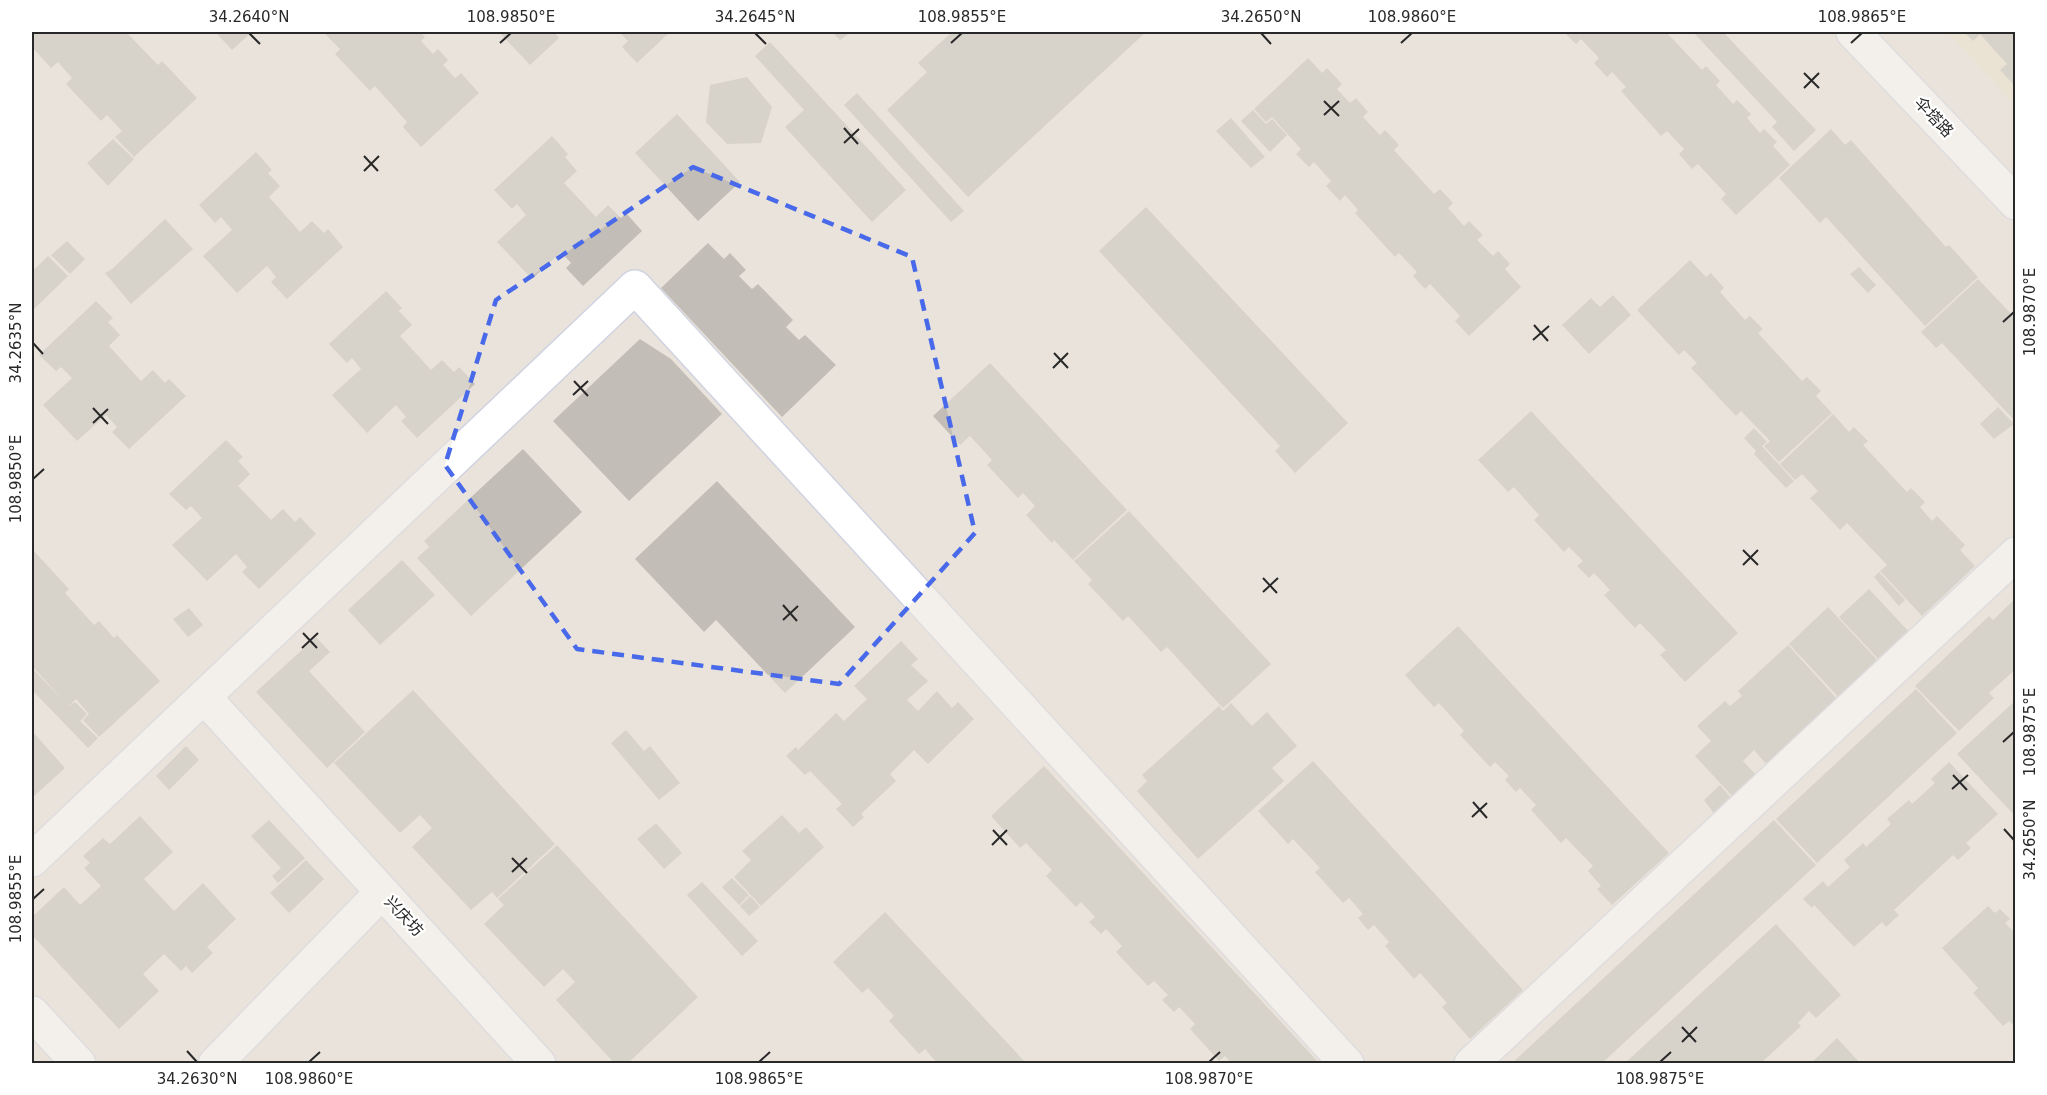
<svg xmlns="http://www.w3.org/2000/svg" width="2047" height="1095" viewBox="0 0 2047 1095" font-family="'DejaVu Sans','Noto Sans SC',sans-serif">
  <rect width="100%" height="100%" fill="#e9e3db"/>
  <!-- education -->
  <path fill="#eadfcb" d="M1947,32H2015V105Z"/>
  <!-- building -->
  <path fill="#c2bdb6" d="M32,32H126L158,65L162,61L197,98L134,157L115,137L122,131L107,115L101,121L66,84L72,78L58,62L51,68L32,47Z
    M221,32H252L232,50L218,35Z
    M323,32H420L425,37L421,41L433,54L438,49L448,60L443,65L455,78L461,73L479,93L421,147L403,127L407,122L375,86L370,91L335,54L340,49Z
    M499,32H554L559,38L530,65Z
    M619,32H670L637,63L622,47L628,41Z
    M832,32H851L840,40Z
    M952,32H1146L968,197L887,110L927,72L918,63Z
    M1564,32H1666L1702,70L1706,66L1720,81L1716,85L1733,104L1737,100L1751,114L1747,118L1760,133L1764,129L1777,142L1773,146L1790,165L1736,215L1721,199L1726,194L1698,164L1692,169L1679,154L1684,149L1667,131L1661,136L1621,91L1626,87L1612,72L1607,77L1594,63L1599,58L1581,39L1576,44Z
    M1693,32H1723L1816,130L1794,151L1772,127L1777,122Z
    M1964,32H2016V87L2000,70L2007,64L1980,34L1973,41Z
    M770,42L906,190L872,222L785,127L804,110L755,56Z
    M1308,58L1322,73L1327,68L1342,84L1337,89L1350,103L1356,98L1368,112L1363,117L1380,135L1385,130L1399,145L1394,150L1434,194L1440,189L1453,203L1448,208L1464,226L1469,221L1483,235L1477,240L1493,256L1498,251L1510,264L1505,269L1521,287L1469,336L1455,321L1460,316L1430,284L1425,289L1413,276L1417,272L1399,253L1395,257L1355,213L1358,210L1345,195L1340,201L1326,186L1331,181L1314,162L1309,167L1296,154L1301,149L1272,117L1266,122L1254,109Z
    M747,77L772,107L761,143L727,144L706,122L710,85Z
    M857,93L964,211L951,222L844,105Z
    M1253,110L1266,124L1272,119L1287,135L1270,152L1241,121Z
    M677,114L740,182L698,221L635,153Z
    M1231,118L1265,157L1251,168L1216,131Z
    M1831,129L1845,145L1851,140L1946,247L1949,245L1978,277L1925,326L1826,217L1820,223L1779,178Z
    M552,136L568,154L565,157L577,171L564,183L596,217L608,205L621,218L626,213L642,231L583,286L566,268L571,263L561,252L532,279L497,242L526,215L517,204L512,209L494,190Z
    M113,139L134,159L108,186L87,163Z
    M256,152L272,170L268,173L280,186L269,197L300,232L312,221L324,233L328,229L343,247L287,299L271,282L276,277L267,266L237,293L203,256L232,230L221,217L215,223L199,205Z
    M1146,207L1348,423L1295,473L1275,451L1280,446L1099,251Z
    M165,219L193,249L131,304L105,273L112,269Z
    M67,241L85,259L70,274L51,255Z
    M708,243L724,259L730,253L746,270L739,276L752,289L758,284L793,320L786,327L799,340L805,335L836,365L782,417L661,288Z
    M48,256L68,276L32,311V272Z
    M1690,260L1706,277L1711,273L1724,288L1720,292L1745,320L1750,316L1763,329L1758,333L1802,381L1807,377L1821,391L1816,396L1832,413L1779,462L1764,446L1770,441L1741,411L1736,416L1691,368L1697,363L1684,350L1679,355L1637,310Z
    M1859,267L1876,285L1868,293L1850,274Z
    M1978,279L2016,319V422L1942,343L1936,348L1921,332Z
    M386,291L402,308L399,311L412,325L400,336L431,370L442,360L454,372L459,367L475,384L417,438L401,421L406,417L396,405L367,433L332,395L361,369L352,358L347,363L329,344Z
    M1613,295L1631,315L1589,354L1562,325L1591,298L1600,307Z
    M96,301L113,318L108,322L120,335L109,346L141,381L153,370L165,383L169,379L186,396L129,449L112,432L117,427L106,415L77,441L43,405L72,378L61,367L56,371L39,355Z
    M640,339L671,359L722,414L629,501L553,421Z
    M990,363L1127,510L1073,560L1054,540L1052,543L1026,515L1035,506L1023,493L1018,498L987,465L992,460L970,436L960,445L933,416Z
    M1998,407L2014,424L1994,439L1980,424Z
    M1531,411L1738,633L1685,682L1660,655L1666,650L1640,623L1635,628L1604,595L1610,590L1594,573L1589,578L1577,566L1583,561L1569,547L1564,552L1534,520L1539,515L1514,487L1508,492L1478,460Z
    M1833,414L1849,432L1854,427L1868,441L1863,445L1907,492L1911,488L1925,502L1920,507L1932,521L1937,516L1965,545L1960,550L1975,566L1922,616L1880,571L1887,565L1847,523L1840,530L1810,498L1818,491L1802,474L1795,480L1780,464Z
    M1754,428L1767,442L1762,446L1794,481L1786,488L1754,454L1756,451L1744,438Z
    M226,440L243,457L238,461L250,474L238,486L271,520L283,509L295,522L300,517L316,534L259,589L242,572L247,567L236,554L207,581L172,545L202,518L191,506L186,510L169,494Z
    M523,449L582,512L471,616L417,558L429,547L424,541Z
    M717,481L855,627L785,693L716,620L704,632L635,559Z
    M1129,511L1271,664L1223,708L1167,647L1161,652L1128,616L1123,621L1088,584L1092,580L1074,561Z
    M32,549L69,589L65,593L94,625L99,621L114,638L117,635L160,681L99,737L83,720L89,714L76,699L68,707L75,702L87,714L80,721L98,738L88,748L32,690V668L65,702L32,666Z
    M402,560L435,595L380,645L348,610Z
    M1879,572L1905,600L1899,606L1874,577Z
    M1869,589L1912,635L1882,663L1839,617Z
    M2016,598V669L1989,693L1994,698L1959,731L1915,686L1989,616L1993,620Z
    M1828,607L1881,664L1842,701L1789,644Z
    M189,608L203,625L188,637L173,619Z
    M1458,626L1669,853L1612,905L1597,889L1601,886L1588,871L1593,866L1566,838L1561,843L1531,810L1536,805L1520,788L1516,792L1505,780L1509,776L1495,762L1490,767L1460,735L1464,731L1439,703L1434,707L1405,675Z
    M316,637L330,652L309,671L365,732L327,768L256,692Z
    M901,641L918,659L911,665L928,681L907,700L918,711L937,691L952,708L958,702L974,719L928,764L914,750L890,774L896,781L861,814L864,817L853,827L836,809L842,804L810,771L805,775L786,756L796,747L798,750L836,713L844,721L867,699L854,686Z
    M1788,645L1840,702L1769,767L1754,750L1743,761L1758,777L1734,798L1695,756L1711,741L1697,726L1725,701L1730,706L1742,696L1738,691Z
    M1916,689L1957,733L1817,863L1776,819Z
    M413,690L555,844L497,898L492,892L471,910L412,847L432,828L420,815L400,833L334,763Z
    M2016,700V817L1957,754Z
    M1231,703L1252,726L1267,712L1297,746L1272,768L1284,781L1198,859L1137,791L1147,781L1142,775L1219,706L1223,711Z
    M626,730L644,751L650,746L680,783L659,800L611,743Z
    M32,731L65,768L32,798Z
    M186,746L199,760L169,790L156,776Z
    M1313,761L1523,990L1470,1039L1442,1007L1447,1003L1420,973L1414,979L1385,946L1389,942L1374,925L1368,930L1358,918L1363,914L1349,898L1343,903L1315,872L1320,868L1293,839L1288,844L1258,811Z
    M1949,762L1998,814L1966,843L1971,848L1958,860L1953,855L1894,910L1899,915L1886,927L1882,922L1854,947L1814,905L1812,908L1803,899L1823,881L1828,887L1850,867L1844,860L1863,843L1866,847L1891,824L1887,819L1909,800L1912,804L1935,783L1931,779Z
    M1044,766L1320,1064H1232L1225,1056L1219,1061L1190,1029L1195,1024L1179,1007L1174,1012L1162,1000L1168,995L1154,981L1148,986L1116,952L1122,946L1106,929L1101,934L1089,922L1095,917L1081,902L1076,907L1046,876L1052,870L1026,843L1020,848L991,816Z
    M1720,785L1732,799L1715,815L1704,800Z
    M782,815L799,833L806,827L824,847L761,906L734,877L751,860L742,851Z
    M140,816L173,852L144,879L174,911L203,883L236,919L207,947L213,953L192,973L186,966L181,971L164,954L143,974L159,991L119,1029L32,935V917L64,887L80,905L101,886L84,868L90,863L83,856L103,838L110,844Z
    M269,820L305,858L278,883L272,876L281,868L251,836Z
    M1774,820L1816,865L1601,1064H1511Z
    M656,823L682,853L664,869L637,839Z
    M557,845L698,997L627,1064H615L556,1000L575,982L563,969L544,987L484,924L504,905L498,899Z
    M306,860L324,879L289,913L270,893Z
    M732,878L749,895L739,905L722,887Z
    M702,882L758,941L742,956L687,895Z
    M750,896L760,907L749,916L740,906Z
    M1988,906L1995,913L2000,909L2010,919L2005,923L2016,934V1028L2009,1021L2003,1026L1973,993L1978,988L1942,948Z
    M885,912L1027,1064H938L925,1049L919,1054L889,1021L894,1016L868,988L862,993L833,962Z
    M1776,924L1841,995L1816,1018L1809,1011L1798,1023L1801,1026L1760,1064H1624Z
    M1837,1038L1861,1064H1810Z"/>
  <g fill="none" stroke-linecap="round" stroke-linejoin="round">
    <defs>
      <path id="minor" d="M1853,32L2016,203
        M204,697L382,892
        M32,860L635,287L1347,1064
        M32,1013L79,1064
        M215,1064L382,892L539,1064
        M1471,1064L2016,554"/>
    </defs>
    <!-- minor casing -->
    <use href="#minor" stroke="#d0d3e0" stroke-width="36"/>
    <!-- minor -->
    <use href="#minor" stroke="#fff" stroke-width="33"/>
  </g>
  <!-- marked area -->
  <path d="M0 0H2047V1095H0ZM693,167L912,257L975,533L839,684L577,649L445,465L496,300Z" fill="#e9e3db" fill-opacity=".55" fill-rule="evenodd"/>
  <path fill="none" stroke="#4869e9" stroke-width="4.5" stroke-dasharray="12 8" stroke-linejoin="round" d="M693,167L912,257L975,533L839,684L577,649L445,465L496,300Z"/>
  <!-- ticks -->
  <path fill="none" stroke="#282828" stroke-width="2" d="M249,33L260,44M755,33L766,44M1261,33L1271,44M500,43L511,33M951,43L962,33M1401,43L1412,33M1851,43L1862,33M1804,73L1819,88M1804,88L1819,73M1324,101L1339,116M1324,115L1339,101M844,128L858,144M844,143L859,129M364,156L378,171M364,171L379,156M2003,322L2014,312M1534,325L1548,341M1533,340L1549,326M33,343L43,354M1054,353L1068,368M1053,368L1068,353M574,381L588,396M573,395L588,381M93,408L108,424M93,423L108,409M33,479L44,469M1743,550L1758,565M1743,565L1758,550M1263,578L1277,593M1263,592L1278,578M783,605L797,621M783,620L798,606M303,633L317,648M302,648L318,633M2003,742L2014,732M1953,775L1967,790M1952,789L1968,775M1473,802L1487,818M1472,817L1487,803M2004,829L2014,840M993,830L1007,845M992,845L1007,830M512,858L527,873M512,872L527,858M33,899L44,889M1682,1027L1696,1042M1682,1042L1697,1027M187,1051L197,1062M309,1062L320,1052M759,1062L770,1052M1209,1062L1220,1052M1660,1062L1671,1052"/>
  <g text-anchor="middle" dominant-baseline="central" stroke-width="4.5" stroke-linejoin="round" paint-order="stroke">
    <!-- street labels -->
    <g font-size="16" fill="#282828" stroke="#fff">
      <text transform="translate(1934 117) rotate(47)">伞塔路</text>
      <text transform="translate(404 916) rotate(47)">兴庆坊</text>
    </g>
  </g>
  <!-- border -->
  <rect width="2047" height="1095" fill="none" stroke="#ffffff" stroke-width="66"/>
  <rect x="33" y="33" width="1981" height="1029" fill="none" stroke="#282828" stroke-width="2"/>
  <g font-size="15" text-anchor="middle" fill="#282828">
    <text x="249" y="22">34.2640°N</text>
    <text x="511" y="22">108.9850°E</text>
    <text x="755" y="22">34.2645°N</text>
    <text x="962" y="22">108.9855°E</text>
    <text x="1261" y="22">34.2650°N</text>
    <text x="1412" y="22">108.9860°E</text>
    <text x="1862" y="22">108.9865°E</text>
    <text transform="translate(2030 312) rotate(-90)" y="5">108.9870°E</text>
    <text transform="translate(16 343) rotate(-90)" y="5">34.2635°N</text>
    <text transform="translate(16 479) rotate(-90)" y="5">108.9850°E</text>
    <text transform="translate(2030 732) rotate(-90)" y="5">108.9875°E</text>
    <text transform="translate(2030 840) rotate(-90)" y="5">34.2650°N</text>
    <text transform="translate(16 899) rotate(-90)" y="5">108.9855°E</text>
    <text x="197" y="1084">34.2630°N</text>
    <text x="309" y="1084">108.9860°E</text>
    <text x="759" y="1084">108.9865°E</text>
    <text x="1209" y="1084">108.9870°E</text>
    <text x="1660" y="1084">108.9875°E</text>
  </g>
</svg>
